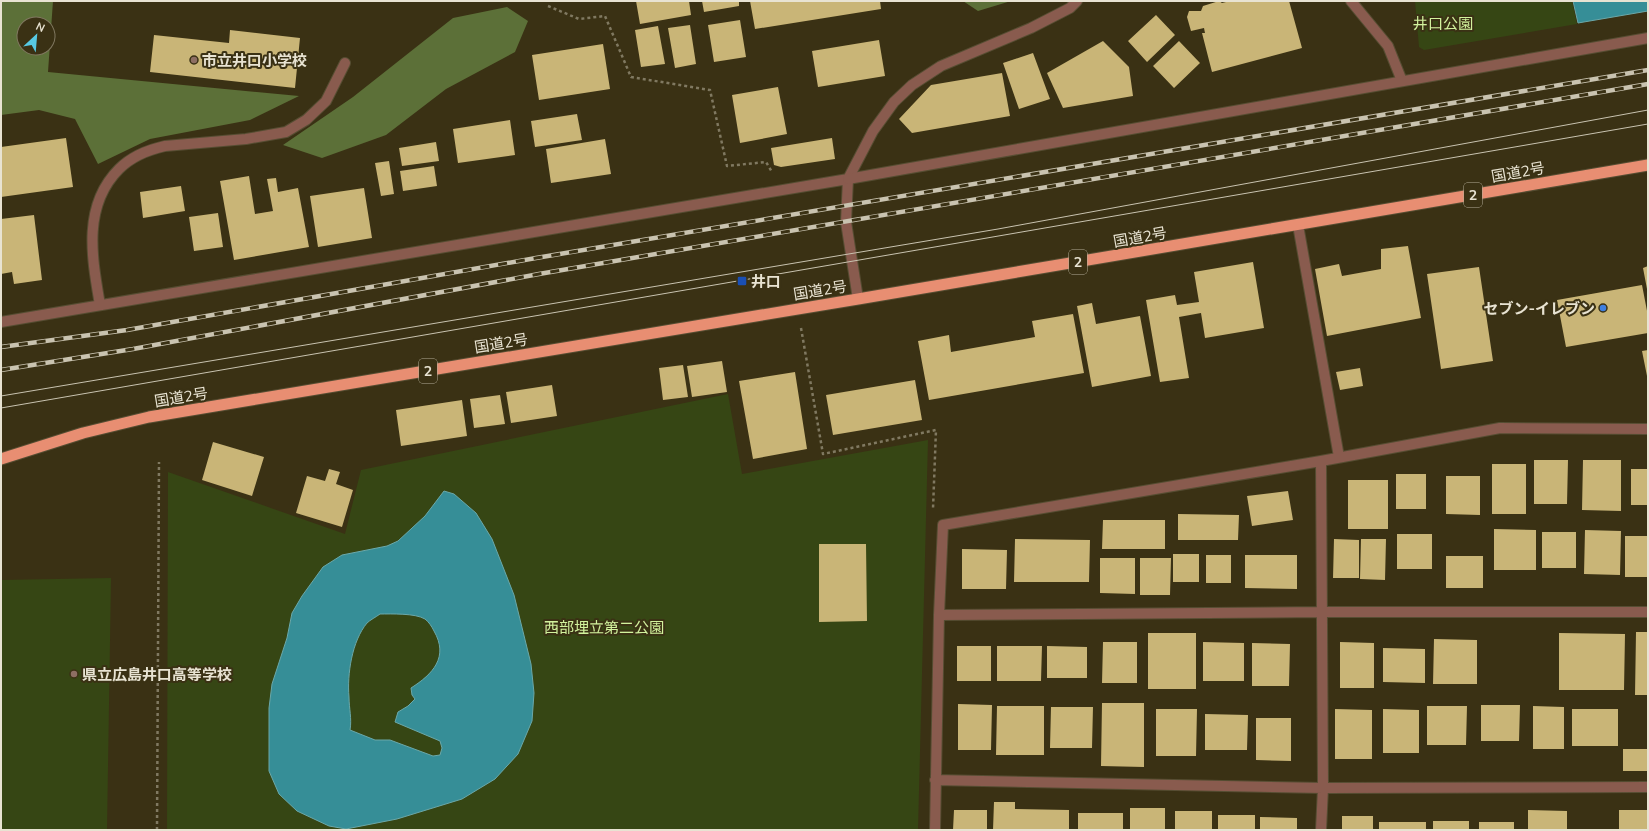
<svg xmlns="http://www.w3.org/2000/svg" width="1649" height="831" viewBox="0 0 1649 831" font-family="Mulish,'Noto Sans JP',sans-serif">
  <rect width="100%" height="100%" fill="#3a3114"/>
  <!-- green -->
  <path fill="#364614" d="M1415,1H1572L1577,24L1424,50L1419,47Z
    M728,394L742,474L928,440L918,830H167L168,472L345,534L361,470Z
    M111,578L107,830H1V580Z"/>
  <!-- forest -->
  <path fill="#5c7038" fill-rule="evenodd" d="M1,1H53L48,72L299,96L250,120L150,139L98,164L75,119L39,110L1,115ZM24,24H48V48H24Z
    M963,1H1011L978,11Z
    M507,7L528,21L515,52L446,89L386,135L322,158L283,145L353,97L453,18Z"/>
  <!-- water -->
  <path fill="#368e97" stroke="#6ba8a9" fill-rule="evenodd" d="M1573,1H1648V11L1578,23Z
    M444,491L454,494L476,513L492,539L514,595L531,664L534,693L532,721L518,754L495,779L462,799L397,819L346,829L329,826L297,811L279,794L269,771V708L272,684L287,638L292,613L302,596L323,567L342,555L387,546L398,541L425,516ZM380,614C391,614 415,613 425,619C429,622 432,627 434,631C449,657 433,674 411,688L412,695L415,699L408,706L398,712L395,722L440,741L442,748L440,755L433,756L390,740H375L350,730C352,719 349,708 349,697C347,674 352,641 367,623C370,620 376,617 380,614Z"/>
  <!-- building -->
  <path fill="#c9b577" d="M636,1H689L691,15L640,24Z
    M702,1H739V6L704,12Z
    M750,1H880L881,9L755,29Z
    M1219,1L1222,3L1230,1H1289L1302,48L1212,72L1202,33H1205L1204,28L1191,31L1187,17L1189,11H1201L1203,6Z
    M1156,15L1175,35L1147,62L1128,41Z
    M740,20L746,57L714,62L708,25Z
    M690,25L696,64L675,68L668,28Z
    M658,26L665,64L641,67L635,30Z
    M230,30L300,38L295,88L150,72L154,35L229,43Z
    M879,40L885,76L818,87L812,51Z
    M1103,41L1129,67L1133,96L1063,108L1047,73Z
    M1179,41L1200,63L1174,88L1153,66Z
    M603,44L610,89L539,100L532,55Z
    M1033,53L1050,99L1019,109L1003,63Z
    M1002,73L1010,116L912,133L899,119L931,85Z
    M778,87L787,134L740,143L732,95Z
    M577,114L582,140L535,147L531,121Z
    M510,120L515,155L458,163L453,129Z
    M66,138L73,187L1,197V147Z
    M832,138L835,159L781,167L774,165L771,148Z
    M605,139L611,174L551,183L546,149Z
    M436,142L439,161L402,166L399,148Z
    M389,161L394,194L381,196L375,163Z
    M434,166L437,186L403,191L400,171Z
    M249,176L255,214L273,211L267,179L276,178L278,192L298,188L309,247L234,260L220,181Z
    M181,186L185,211L143,218L140,192Z
    M364,188L372,238L318,247L310,196Z
    M218,213L223,247L194,251L189,217Z
    M34,215L42,280L14,284L12,272L1,274V219Z
    M1408,246L1421,318L1327,336L1315,269L1339,264L1342,276L1381,269V249Z
    M1253,262L1264,328L1205,338L1201,313L1179,317L1189,378L1160,382L1146,300L1175,295L1177,305L1199,302L1194,272Z
    M1648,266V289H1647L1643,268Z
    M1479,267L1493,361L1441,369L1427,274Z
    M1642,285L1648,316V333L1566,347L1557,300Z
    M1092,303L1096,324L1140,316L1151,376L1092,387L1077,306Z
    M1073,314L1084,373L929,400L918,341L949,335L951,352L1035,337L1032,321Z
    M1648,350V376H1647L1642,351Z
    M722,361L727,392L692,397L687,366Z
    M683,365L688,397L663,400L659,368Z
    M1360,368L1363,386L1340,390L1336,372Z
    M795,372L807,449L753,459L739,381Z
    M915,380L922,420L833,435L826,395Z
    M552,385L557,416L511,423L506,392Z
    M500,395L505,424L474,428L470,399Z
    M462,400L467,436L401,446L396,410Z
    M213,442L264,457L252,496L202,480Z
    M1534,460H1568L1567,504H1534Z
    M1583,460H1621V511L1582,510Z
    M1492,464H1526V514H1492Z
    M329,469L340,472L336,484L353,490L342,527L296,513L307,476L325,481Z
    M1631,469H1648V505H1631Z
    M1396,474H1426V509H1396Z
    M1446,476H1480V515L1446,514Z
    M1348,480H1388V529H1348Z
    M1288,491L1293,520L1252,526L1247,496Z
    M1178,514L1239,515L1238,540H1178Z
    M1103,520H1165V549H1102Z
    M1494,529L1536,530V570H1494Z
    M1585,530L1621,531L1620,575L1584,574Z
    M1542,532H1576V568H1542Z
    M1397,534H1432V569H1397Z
    M1625,536H1648V577H1625Z
    M1015,539L1090,540L1089,582H1014Z
    M1334,539L1359,540V578H1333Z
    M1361,539H1386L1385,580L1360,579Z
    M819,544H866L867,621L819,622Z
    M962,549L1007,550L1006,589H962Z
    M1173,554H1199V582H1173Z
    M1206,555H1231V583H1206Z
    M1245,555H1297V589L1245,588Z
    M1446,556H1483V588H1446Z
    M1100,558H1135V594L1100,593Z
    M1140,558H1171L1170,595H1140Z
    M1636,632H1648V695H1635Z
    M1148,633H1196V689H1148Z
    M1559,633L1625,634L1624,690H1559Z
    M1434,639L1477,640V684H1433Z
    M1103,642H1137V683H1102Z
    M1203,642L1244,643V681H1203Z
    M1340,642L1374,643V688H1340Z
    M1252,643L1290,644L1289,686H1252Z
    M957,646H991V681H957Z
    M997,646H1042L1041,681H997Z
    M1047,646L1087,647V678H1047Z
    M1383,648L1425,649V683L1383,682Z
    M1102,703H1144V767L1101,766Z
    M958,704L992,705L991,750H958Z
    M1481,705H1520L1519,741H1481Z
    M997,706H1044V755H996Z
    M1427,706H1467L1466,745H1427Z
    M1533,706L1564,707V749H1533Z
    M1051,707H1093L1092,748H1050Z
    M1156,709H1197L1196,756H1156Z
    M1335,709L1372,710V759H1335Z
    M1383,709L1419,710V753H1383Z
    M1572,709H1618V746H1572Z
    M1205,714L1248,715L1247,750H1205Z
    M1256,718H1291V761L1256,760Z
    M1623,749H1648V771H1623Z
    M994,802H1015V809L1069,810V830H993Z
    M1130,808H1165V830H1130Z
    M954,810H987V830H953Z
    M1528,810L1567,811V830H1528Z
    M1619,810H1648V830H1619Z
    M1175,811H1212V830H1175Z
    M1078,813H1123V830H1078Z
    M1218,815H1255V830H1218Z
    M1342,816H1373V830H1342Z
    M1260,817L1297,818V830H1260Z
    M1433,821H1469V830H1433Z
    M1379,822H1426V830H1379Z
    M1479,822H1514V830H1479Z"/>
  <g fill="none" stroke-linecap="round" stroke-linejoin="round">
    <defs>
      <path id="service" d="M1351,1L1388,46L1402,81"/>
      <path id="minor" d="M1298,225L1339,457
        M858,299L846,222L848,179L873,131L894,102L912,85L941,66L1031,28L1070,8L1077,1
        M100,305C92,258 82,206 119,169C132,156 147,150 165,146L246,139L286,132L306,120L326,101L345,63
        M1,322L848,179
        M1321,461L1323,788L1321,830
        M939,615L1322,612H1648
        M935,780L1323,788L1648,787
        M935,830L939,615L943,525L1321,461L1500,428L1648,429"/>
      <path id="tertiary" d="M848,179L1648,38"/>
      <path id="trunk" d="M1,459L83,433L149,417L858,299L1648,165"/>
    </defs>
    <!-- service casing -->
    <use href="#service" stroke="#564d32" stroke-width="12"/>
    <!-- minor casing -->
    <use href="#minor" stroke="#564d32" stroke-width="12"/>
    <!-- tertiary casing -->
    <use href="#tertiary" stroke="#564d32" stroke-width="12"/>
    <!-- trunk casing -->
    <use href="#trunk" stroke="#564d32" stroke-width="13"/>
    <!-- path -->
    <path stroke="#807961" stroke-width="2.5" stroke-dasharray="3 3" stroke-linecap="butt" d="M548,6L579,19L605,16L631,77L710,90L727,166L766,162L772,172
      M801,328L823,454L936,430L933,509
      M157,830L159,462"/>
    <!-- service -->
    <use href="#service" stroke="#895b4e" stroke-width="10"/>
    <!-- minor -->
    <use href="#minor" stroke="#895b4e" stroke-width="10"/>
    <!-- tertiary -->
    <use href="#tertiary" stroke="#895b4e" stroke-width="10"/>
    <!-- trunk -->
    <use href="#trunk" stroke="#e88e72" stroke-width="11"/>
    <!-- tram -->
    <path stroke="#c9c3b0" stroke-width="1" d="M1,396L998,229L1648,110
      M1,408L1648,124"/>
    <defs>
      <path id="rail" d="M1,347L127,330L536,258L1648,70
        M1,370L133,349L539,274L1648,84"/>
    </defs>
    <!-- rail casing -->
    <use href="#rail" stroke="#c9c3b0" stroke-width="4.5"/>
    <!-- rail -->
    <use href="#rail" stroke="#3a3114" stroke-width="3" stroke-dasharray="9" stroke-linecap="butt"/>
  </g>
  <!-- markers -->
  <g fill="#8d6e63" stroke="#3a3114" stroke-width="1.5">
    <circle cx="194" cy="60" r="4"/>
    <circle cx="74" cy="674" r="4"/>
  </g>
  <rect fill="#1a4fb4" stroke="#3a3114" stroke-width="1.5" x="737" y="276" width="10" height="10" rx="2"/>
  <circle fill="#3f7fe0" stroke="#3a3114" stroke-width="1.5" cx="1603" cy="308" r="4"/>
  <g text-anchor="middle" dominant-baseline="central" stroke-width="4" stroke-linejoin="round" paint-order="stroke">
    <!-- shield labels -->
    <g fill="#3a3114" stroke="#b4ae99" stroke-width="1">
      <rect x="1464" y="183" width="18" height="24" rx="3"/>
      <rect x="1069" y="250" width="18" height="24" rx="3"/>
      <rect x="419" y="359" width="18" height="24" rx="3"/>
    </g>
    <g font-size="14" font-weight="bold" fill="#e8e3d2">
      <text x="1473" y="195">2</text>
      <text x="1078" y="262">2</text>
      <text x="428" y="371">2</text>
    </g>
    <!-- park labels -->
    <g font-size="15" fill="#d2f29d" stroke="#3a3114">
      <text x="1443" y="23">井口公園</text>
      <text x="604" y="627">西部埋立第二公園</text>
    </g>
    <!-- poi labels -->
    <g font-size="15" font-weight="bold" fill="#e8e3d2" stroke="#3a3114" text-anchor="start">
      <text x="202" y="60">市立井口小学校</text>
      <text x="751" y="281">井口</text>
      <text x="1595" y="308" text-anchor="end">セブン-イレブン</text>
      <text x="82" y="674">県立広島井口高等学校</text>
    </g>
    <!-- street labels -->
    <g font-size="15" fill="#e8e3d2" stroke="#3a3114">
      <text transform="translate(1518 172) rotate(-10)">国道2号</text>
      <text transform="translate(1140 237) rotate(-10)">国道2号</text>
      <text transform="translate(820 290) rotate(-9)">国道2号</text>
      <text transform="translate(501 343) rotate(-9)">国道2号</text>
      <text transform="translate(181 397) rotate(-9)">国道2号</text>
    </g>
  </g>
  <!-- border -->
  <rect width="1649" height="831" fill="none" stroke="#e8e3d2" stroke-width="4"/>
  <!-- north arrow -->
  <g transform="translate(36 36) rotate(26)"><circle r="19" fill="#3a3114" stroke="#807860"/>
  <path d="M0-3L7 15L0 10L-7 15Z" fill="#57c9e3"/>
  <text y="-6" font-size="11" font-weight="bold" text-anchor="middle" fill="#e8e3d2">N</text>
  </g>
</svg>
